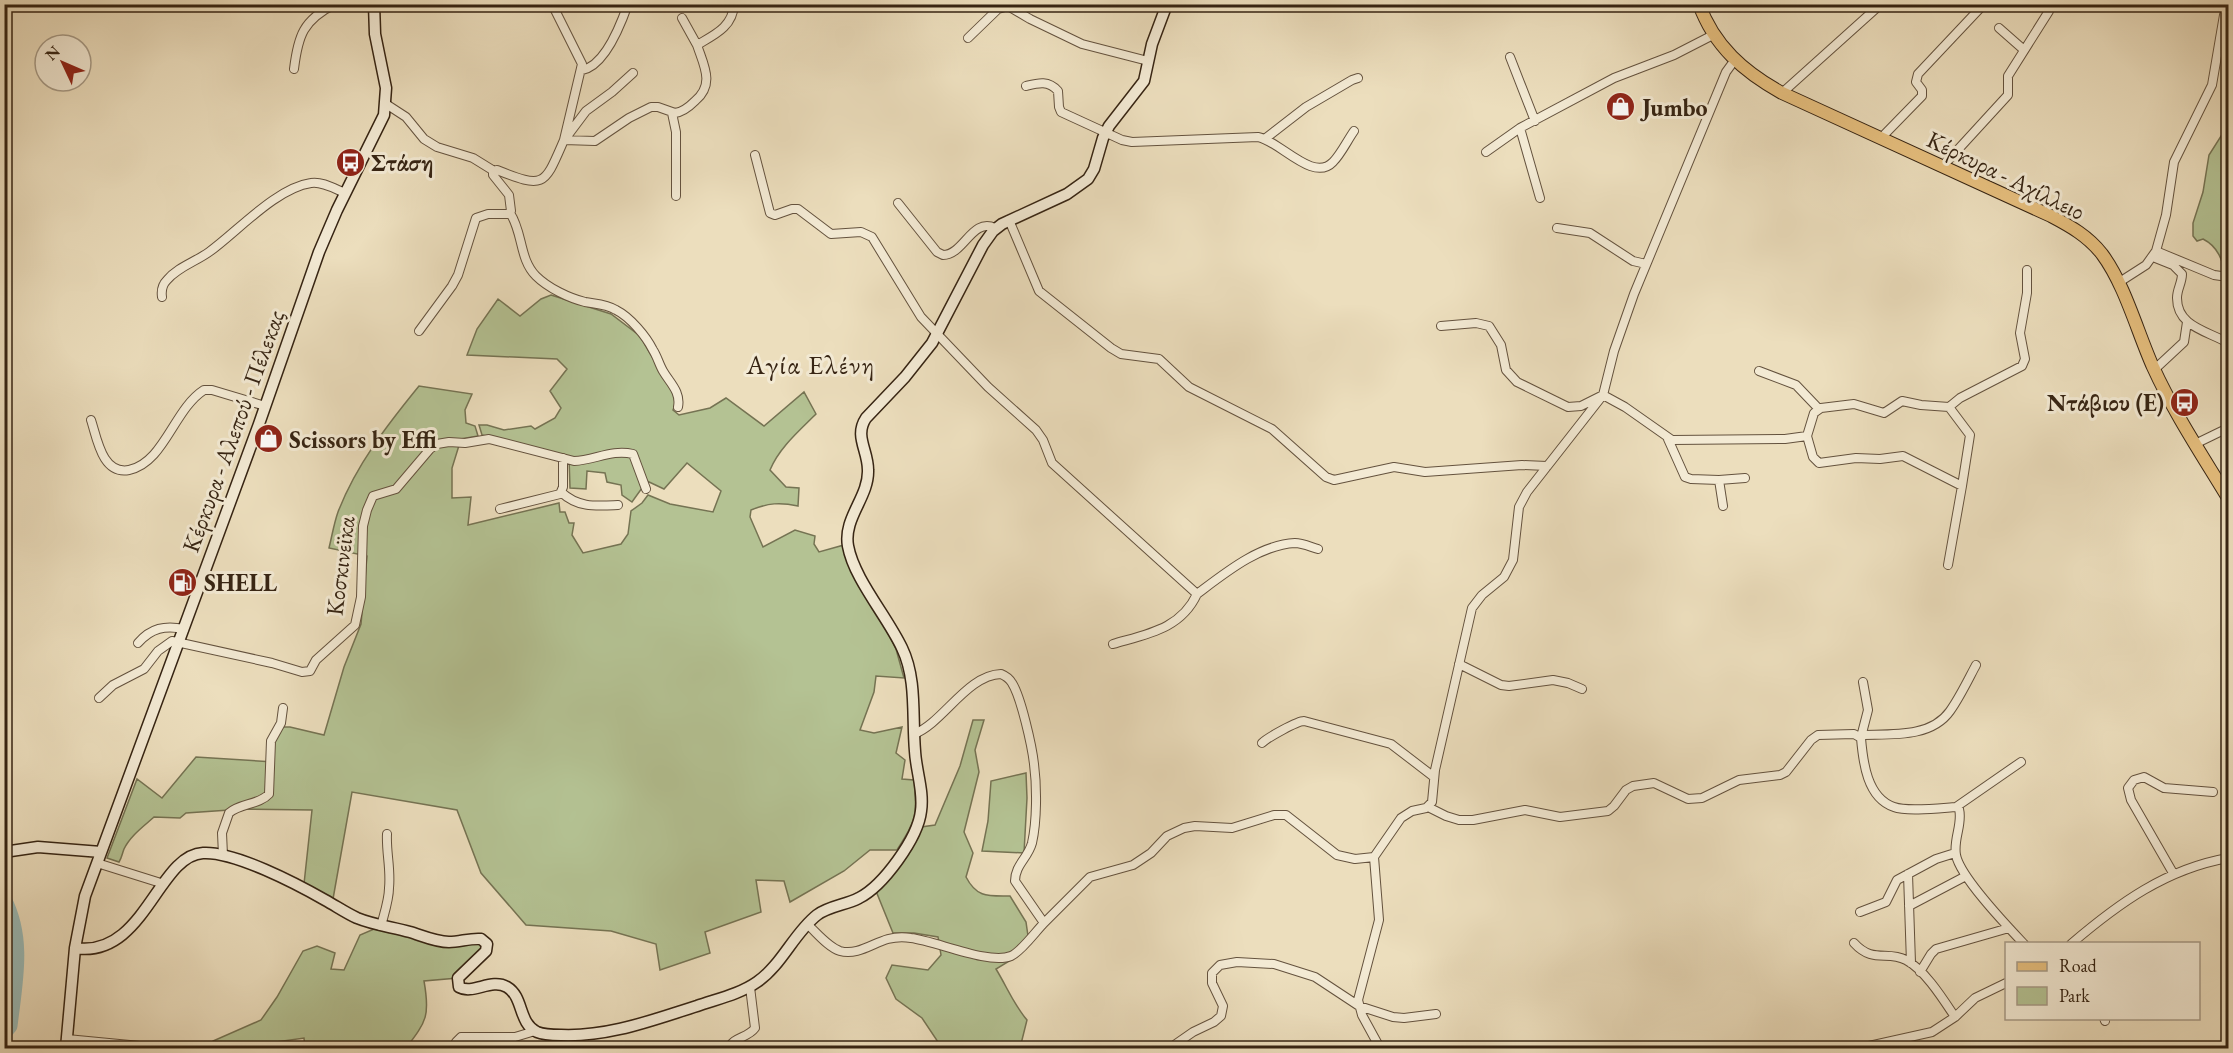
<svg xmlns="http://www.w3.org/2000/svg" width="2233" height="1053" viewBox="0 0 2233 1053" font-family="'EB Garamond',serif">
  <rect width="100%" height="100%" fill="#ecdebd"/>
  <filter id="stains"><feTurbulence type="fractalNoise" baseFrequency=".00333" numOctaves="4"/><feColorMatrix values="0 0 0 0 .2 0 0 0 0 .09 0 0 0 0 .02 0 0 0 .5 -.17"/></filter>
  <radialGradient id="worn" r=".72"><stop offset=".6" stop-color="#630" stop-opacity="0"/><stop offset="1" stop-color="#630" stop-opacity=".3"/></radialGradient>
  <!-- green -->
  <path fill="#b4c293" stroke="#757353" stroke-width="1.5" d="M2228,125V283C2223,265 2221,248 2203,239L2197,241L2193,236V223L2203,192L2209,155Z
    M551,295L611,314L640,336L677,400L673,410L679,415L710,408L726,398L764,426L804,392L816,414C799,431 779,448 770,470L786,487L799,488L798,506C780,502 768,503 751,510L750,517L763,547L795,530L815,536L814,544L819,552L844,545L896,649L904,678L876,676L874,692L860,730L874,733L902,727L896,753L905,760L902,779L914,780C917,817 917,818 897,850H870L844,871L790,902L784,881L756,880L761,912L705,932L710,953L660,970L656,944L611,931L526,925L481,873L457,810L352,792L333,899L304,884L312,810L244,809L186,813L180,818L154,817C144,826 130,836 124,849C122,854 122,857 119,862L107,858L137,779L162,798L196,757L274,762V741L282,727H290L324,735L344,667L361,624L367,556L329,548C332,536 334,523 338,512C356,465 388,424 419,386L472,394L465,410L466,423L475,426L478,436L461,439L452,468V498L471,497L468,525L559,503L560,512H565L569,523H574L572,535L583,553L621,544L628,534L631,511L642,503L648,495L670,504L713,512L721,491L687,463L664,489L647,481L632,502L622,495L621,485L607,482L605,473L587,471L586,489L570,488L569,457L482,435L479,425H487L504,430L531,426L535,429L555,418L561,408L550,391L567,369L557,359L467,355L477,329L498,299L520,316L541,299Z
    M973,720H984L975,750L979,772L964,832L973,853L966,877C977,898 988,896 1010,896L1026,922L1028,936L1011,960L996,969C1007,987 1014,1005 1027,1020L1020,1048H942L922,1018L896,999L886,978L892,965L928,970L941,955L938,937L914,933H893L876,891L921,827L935,825L960,766Z
    M1026,773L1027,798L1024,853L982,851L988,821L991,781Z
    M381,926L487,944L458,978L424,981C430,1015 427,1021 406,1048H305L304,1038L269,1043L252,1048H213V1041L261,1020L277,997L303,951L317,946L335,953L331,969L344,970L360,935Z"/>
  <g fill="none" stroke-linecap="round" stroke-linejoin="round">
    <!-- river -->
    <path stroke="#9abbb8" stroke-width="15" d="M4,899C25,939 15,983 10,1026L4,1033"/>
    <defs>
      <path id="street" d="M552,4L582,64L564,140
        M682,18L697,45
        M1999,28L2024,50
        M968,38L998,9L1008,6L1030,19L1082,44L1148,61
        M1510,57L1535,121
        M294,69C298,36 303,20 335,4
        M582,70C605,66 621,24 628,4
        M1026,86C1038,83 1048,80 1058,91L1059,107L1061,112L1122,140L1132,142L1258,137C1280,141 1313,183 1333,162C1341,154 1347,141 1354,131
        M1782,93L1881,4
        M386,104L406,117L424,139L437,147L473,158L494,171
        M672,113L676,132V196
        M1520,128L1540,198
        M1266,138L1306,107L1352,80L1358,78
        M1881,138L1922,96V90L1916,82L1918,74L1984,4
        M565,139L586,111L612,92L633,73
        M1486,152L1520,128L1614,78L1674,55L1713,35
        M755,155L770,213L775,215L792,209H798L831,234L861,232L872,237L921,317L988,387L1036,430L1043,440L1052,463L1197,594C1181,629 1147,634 1113,644
        M1942,167L2008,95V76L2049,11
        M898,203L937,252L943,255C964,255 972,217 995,228
        M510,213C523,232 519,259 536,276C548,288 569,298 585,302C595,304 606,304 616,310C630,317 646,336 653,350C657,356 659,364 663,371C670,383 681,392 678,407
        M1009,220L1039,291L1111,348L1121,354L1159,359L1189,387L1272,429L1326,477L1334,480L1394,467L1425,472L1522,465L1547,466
        M1557,228L1590,233L1633,261L1646,264
        M2156,251L2214,275L2228,277
        M2153,257L2173,265L2182,274C2182,283 2177,289 2177,298C2177,327 2208,331 2228,343
        M2118,283L2146,265L2156,251L2166,215L2174,162L2212,85L2224,15L2228,4
        M162,297C161,290 162,285 167,280C178,267 195,262 209,252C237,232 276,188 311,183C322,181 335,189 345,193
        M1441,326L1476,323L1489,326L1501,345L1506,370L1517,382L1568,407L1581,406L1603,395L1625,407L1672,440L1785,439L1807,436L1814,413L1821,408L1854,404L1884,413L1902,401L1921,405L1949,407L1960,398L2022,366L2025,359L2020,333L2027,293V270
        M419,331L452,286L458,275L476,218L488,214H508L511,211L509,195L493,175V171L497,170C545,189 544,186 564,140L595,141L629,118L651,107H658L675,113C683,112 689,107 695,101C715,84 704,66 697,45C714,35 733,27 734,4
        M2155,369L2184,342L2187,322
        M1759,371L1796,385L1818,408
        M91,420C97,438 102,475 129,470C164,463 174,409 204,390H212L265,406
        M1807,436L1813,457L1819,463L1856,458L1880,459L1903,456L1962,486L1970,435L1949,407
        M1668,439L1685,477L1691,479L1719,480L1723,506
        M2195,444L2228,428
        M1719,480L1745,478
        M561,492C578,508 596,506 618,505
        M500,509L560,494L563,487V458
        M1948,565L1962,486
        M1197,594C1225,573 1259,545 1295,543C1302,543 1311,547 1318,549
        M138,643C151,628 165,625 184,629
        M1459,664L1501,685L1509,686L1553,680L1568,683L1582,689
        M99,698L113,685L144,669L158,651L172,641L272,663L302,672L310,671L316,660L355,625L361,597L363,526L367,510L373,496L396,489L430,449L437,444L449,442L465,443L489,439L574,461C595,460 612,449 633,454L646,489
        M914,734C943,723 967,675 1001,674C1006,676 1009,678 1012,683C1021,697 1032,746 1034,764C1037,787 1037,821 1032,843C1028,858 1015,865 1015,881L1044,923L1090,877L1133,865L1151,853L1167,836L1184,828L1195,826L1232,828L1274,815H1286L1337,855L1355,859L1374,857
        M1862,735C1891,734 1931,738 1950,711C1960,697 1968,680 1976,665
        M1861,737L1868,710L1863,682
        M1262,743C1267,738 1297,721 1304,721L1391,744L1434,777
        M1428,807L1446,816L1459,820H1473L1525,810L1560,817L1608,811L1614,806L1626,790L1633,786L1654,783L1688,799L1702,798L1739,780L1780,775L1786,772L1811,740L1818,735L1854,734L1861,738C1863,762 1867,798 1894,807C1907,812 1941,808 1956,807L1959,809C1963,824 1953,839 1956,855C1960,877 2007,926 2024,944
        M1956,807L2021,762
        M223,855L222,833L229,813C240,803 259,805 269,794L271,741L281,723L283,708
        M97,863L164,884
        M2173,873L2131,800L2128,788L2134,780L2144,777L2164,788L2213,792
        M1908,874L1911,963
        M1909,906L1966,876
        M1860,912L1886,902L1897,880L1936,859L1955,853
        M808,925C817,933 828,947 840,951C857,956 873,943 888,939C896,937 904,937 911,938C936,941 989,965 1011,956C1021,952 1036,931 1044,923
        M381,926C384,914 389,900 389,888C391,869 386,852 387,834
        M1854,943C1873,964 1887,950 1906,960C1925,970 1943,999 1955,1017
        M2071,944C2119,903 2166,869 2228,858
        M1920,972L1931,954L1936,949L2009,928
        M2104,1018L2105,1021
        M67,1039L161,1048
        M456,1048V1042L461,1037H515L535,1031
        M729,1048C733,1037 748,1038 755,1028L750,987
        M1170,1048L1193,1032L1214,1022L1221,1016L1223,1006L1212,983V973L1220,965L1237,962L1274,964L1315,977L1359,1006L1393,1017L1404,1018L1436,1014
        M1380,1048L1362,1015L1358,1000L1379,920L1374,857L1401,818L1412,811L1426,808L1432,802L1435,770L1472,608L1482,595L1504,577L1513,560L1519,507L1527,492L1603,395L1614,351L1634,294L1726,72L1734,61
        M1860,1048L1932,1032L1955,1017L1975,998L2006,983"/>
      <path id="secondary" d="M4,852L38,847L101,852
        M75,948C144,959 158,855 203,853C234,851 297,884 325,900C336,906 346,913 357,918C374,925 392,927 410,932C423,936 436,942 449,942C460,942 470,938 481,939L487,944L486,951L458,978L459,987C473,995 491,978 507,987C524,997 518,1023 537,1032C544,1035 553,1035 561,1035C609,1037 652,1020 697,1006C717,999 740,994 757,982C782,965 794,933 817,915C829,906 846,905 859,898C883,886 918,838 921,811C924,791 916,771 915,751C912,717 917,679 902,648C887,616 854,579 848,546C843,518 869,497 868,470C868,450 854,436 866,418L905,377L932,343L983,245L993,231L1002,224L1067,194L1088,179L1094,169L1103,138L1109,126L1144,81L1152,44L1167,4
        M66,1048L75,948L85,896L259,424L319,252L337,210L384,115L386,88L375,34L374,4"/>
      <path id="primary" d="M1699,4C1714,46 1744,72 1782,93L2051,216C2070,226 2088,236 2102,254C2125,285 2137,331 2153,367C2174,413 2202,455 2228,498"/>
    </defs>
    <!-- street casing -->
    <use href="#street" stroke="#64523e" stroke-width="10"/>
    <!-- secondary casing -->
    <use href="#secondary" stroke="#362413" stroke-width="13"/>
    <!-- primary casing -->
    <use href="#primary" stroke="#362413" stroke-width="14"/>
    <!-- street -->
    <use href="#street" stroke="#f3ead4" stroke-width="8"/>
    <!-- secondary -->
    <use href="#secondary" stroke="#f3ead4" stroke-width="10"/>
    <!-- primary -->
    <use href="#primary" stroke="#e6bf7e" stroke-width="12"/>
  </g>
  <!-- icons -->
  <defs>
    <symbol id="shop-disc" viewBox="-11 -11 22 22"><circle r="9.5" fill="#8f2418" stroke="#f3ead4"/><path d="M-5-2.5h2.3a2.7 3.5 0 0 1 5.4 0H5L5.5 6h-11ZM-1.5-2.5h3a1.5 2.3 0 0 0-3 0Z" fill="#fff"/></symbol>
    <symbol id="bus-disc" viewBox="-11 -11 22 22"><circle r="9.5" fill="#8f2418" stroke="#f3ead4"/><path d="M-5-6H5V4H4V6H2V4H-2V6H-4V4H-5ZM-3.5-4V0h7V-4ZM-3.5 1.2v1.5H-2V1.2ZM2 1.2v1.5H3.5V1.2Z" fill="#fff"/></symbol>
    <symbol id="fuel-disc" viewBox="-11 -11 22 22"><circle r="9.5" fill="#8f2418" stroke="#f3ead4"/><path d="M-5.5-6h7V0h2V4h1.3V-2.5L3-4.5l.8-.8L6-3V5H2.5V1h-1V6h-7ZM-4.2-4.7v3.2H.2V-4.7Z" fill="#fff"/></symbol>
  </defs>
  <g fill-rule="evenodd">
    <use href="#shop-disc" x="1604" y="90" width="33" height="33"/>
    <use href="#bus-disc" x="334" y="146" width="33" height="33"/>
    <use href="#bus-disc" x="2168" y="386" width="33" height="33"/>
    <use href="#shop-disc" x="252" y="422" width="33" height="33"/>
    <use href="#fuel-disc" x="166" y="566" width="33" height="33"/>
  </g>
  <g text-anchor="middle" dominant-baseline="central" stroke-width="6" stroke-linejoin="round" paint-order="stroke">
    <!-- poi labels -->
    <g font-size="24" font-weight="bold" fill="#362413" stroke="#f3ead4" text-anchor="start">
      <text x="1642" y="107">Jumbo</text>
      <text x="371" y="162">Στάση</text>
      <text x="2164" y="402" text-anchor="end">Ντάβιου (E)</text>
      <text x="289" y="439">Scissors by Effi</text>
      <text x="204" y="582">SHELL</text>
    </g>
    <!-- street labels -->
    <g font-size="24" fill="#362413" stroke="#f3ead4">
      <text transform="translate(2006 175) rotate(26)">Κέρκυρα - Αχίλλειο</text>
      <text transform="translate(233 431) rotate(-70)">Κέρκυρα - Αλεπού - Πέλεκας</text>
      <text transform="translate(340 566) rotate(-83)">Κοσκινεϊκα</text>
    </g>
    <!-- quarter labels -->
    <g font-size="27" letter-spacing="1.5" fill="#362413" stroke="#f3ead4">
      <text x="811" y="364">Αγία Ελένη</text>
    </g>
  </g>
  <!-- margin -->
  <rect width="2233" height="1053" fill="none" stroke="#ecdebd" stroke-width="24"/>
  <rect x="6" y="6" width="2221" height="1041" fill="none" stroke="#362413" stroke-width="3"/>
  <rect x="12" y="12" width="2209" height="1029" fill="none" stroke="#362413" stroke-width="1.5"/>
  <!-- legend -->
  <rect x="2005" y="942" width="195" height="78" fill="#f3ead4" stroke="#a79b87" stroke-width="1.5"/>
  <rect x="2017" y="962" width="30" height="9" fill="#e6bf7e" stroke="#a79b87" stroke-width="1.5"/>
  <text x="2059" y="972" font-size="18" fill="#362413">Road</text>
  <rect x="2017" y="987" width="30" height="18" fill="#b4c293" stroke="#a79b87" stroke-width="1.5"/>
  <text x="2059" y="1002" font-size="18" fill="#362413">Park</text>
  <!-- north arrow -->
  <g transform="translate(63 63) rotate(314)"><circle r="28" fill="#f3ead4" stroke="#a79b87" stroke-width="1.5"/>
  <path d="M0-4.5L10 22L0 15L-10 22Z" fill="#8f2418"/>
  <text y="-9" font-size="16" font-weight="bold" text-anchor="middle" fill="#362413">N</text>
  </g>
  <rect width="100%" height="100%" filter="url(#stains)"/>
  <rect width="100%" height="100%" fill="url(#worn)"/>
</svg>
